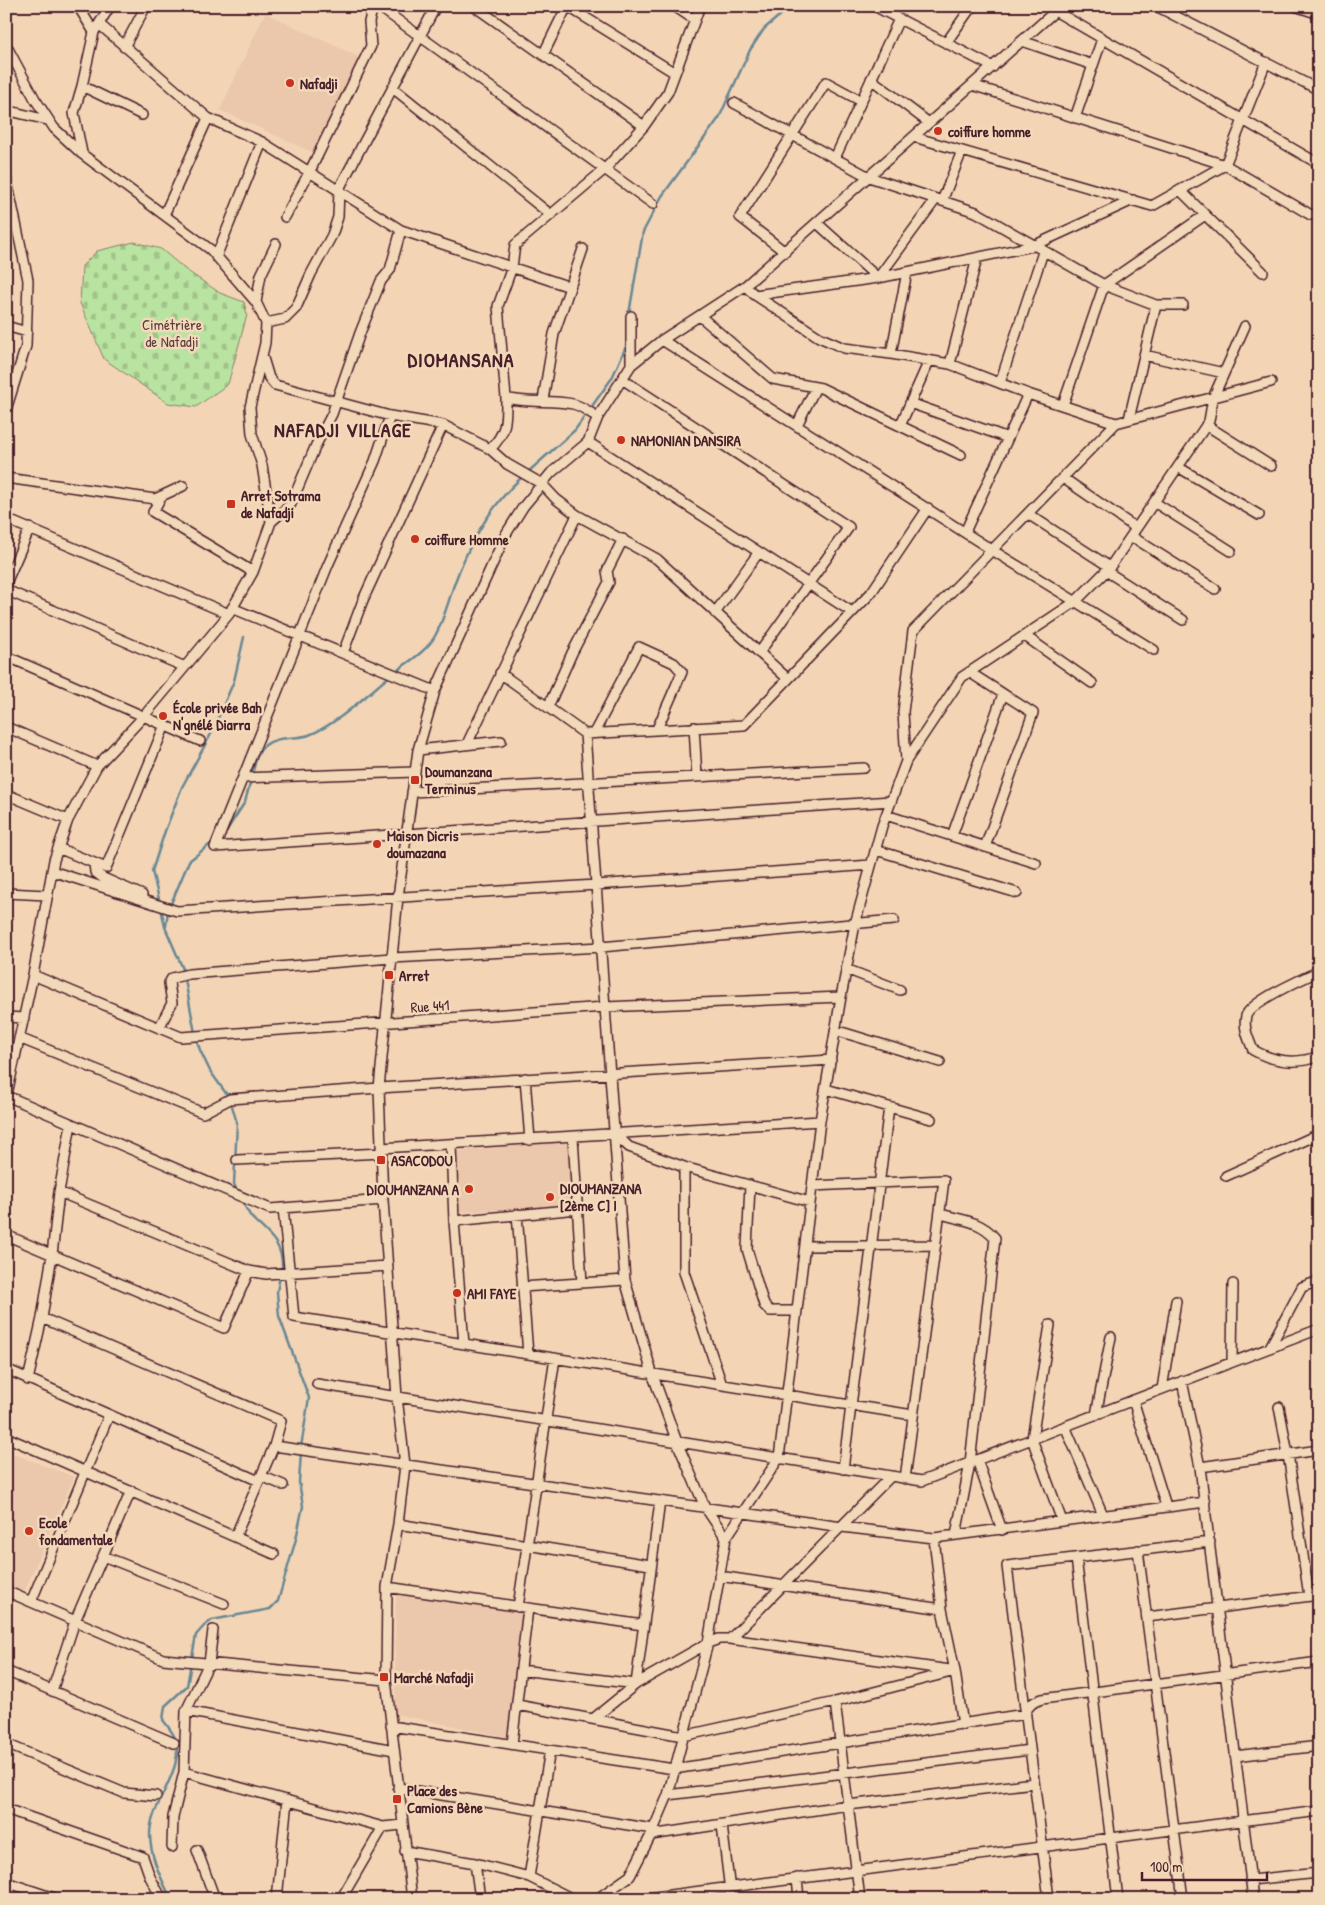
<svg xmlns="http://www.w3.org/2000/svg" width="1325" height="1905" viewBox="0 0 1325 1905" font-family="'Patrick Hand',sans-serif">
  <defs>
    <pattern id="cemetery-stones" width="16" height="16" patternUnits="userSpaceOnUse" patternTransform="scale(1.25)"><rect width="16" height="16" fill="#b9e3a0"/><path d="M2 7V4a2 2 0 0 1 4 0v3zM10 15v-3a2 2 0 0 1 4 0v3z" fill="#a1c28a"/></pattern>
  </defs>
  <rect width="100%" height="100%" fill="#f3d5b6"/>
  <filter id="ink" filterUnits="userSpaceOnUse"><feTurbulence type="fractalNoise" baseFrequency=".02" numOctaves="2"/><feDisplacementMap in="SourceGraphic" scale="10" xChannelSelector="R" yChannelSelector="G"/><feConvolveMatrix kernelMatrix="1 2 1 2 8 2 1 2 1" color-interpolation-filters="sRGB"/></filter>
  <g filter="url(#ink)">
    <!-- built -->
    <path fill="#ebc7ab" d="M265,13L359,57L314,153L220,110Z
      M568,1142L573,1206L459,1212L456,1151Z
      M6,1451L74,1477L24,1592L6,1585Z
      M396,1588L523,1609L508,1737L395,1714Z"/>
    <!-- cemetery -->
    <path fill="url(#cemetery-stones)" stroke="#828166" d="M134,242L161,249L186,270L220,293L244,302L247,315L228,384L196,407L168,403L104,359L80,303L82,266L97,251Z"/>
    <g fill="none" stroke-linecap="round" stroke-linejoin="round">
      <!-- stream -->
      <path stroke="#698893" stroke-width="2.5" d="M629,314L643,232L662,196L719,118L750,50L764,29L785,11L797,6
        M528,472L575,430L612,378L627,344
        M395,672C408,662 427,651 435,636C444,620 449,599 455,582C470,541 491,505 523,476
        M252,775C255,765 256,753 264,746C277,735 295,740 309,735C338,724 366,695 391,675
        M225,833L245,802L251,780
        M160,903L152,871L165,831L182,787L211,734L234,681L244,637
        M170,906L189,861L213,842
        M161,908L165,927L183,969L195,1033
        M166,926L168,911
        M196,1038L200,1050L210,1071L230,1099L237,1123L234,1184L237,1191
        M242,1201C245,1206 248,1213 252,1218C269,1235 284,1243 282,1271
        M280,1276L277,1292L279,1316L309,1398L301,1447
        M171,1899C161,1878 150,1857 150,1834C150,1803 188,1767 174,1736C171,1730 167,1725 163,1720L165,1706L187,1686L196,1635L204,1626L212,1620L270,1609L278,1601L296,1539L303,1506L299,1482L301,1452"/>
      <defs>
        <path id="street" d="M78,6L94,32
          M378,6L653,204
          M474,6L644,126
          M567,6L675,73
          M674,6L695,20
          M874,6L993,67
          M1156,6L1319,90
          M1295,6L1319,14
          M1055,11L1319,164
          M99,24L208,118L262,142L401,230L570,287
          M1022,41L1093,65
          M946,43L972,6
          M6,45L35,99L54,128L82,154L211,250L256,302L266,323L265,343L250,407L252,434L262,465L271,522L253,572L229,614L144,716L97,766L68,820L54,860L33,975L6,1099
          M124,47L146,6
          M543,55L567,6
          M871,79L929,123
          M972,85L1225,165L1311,215
          M82,86L142,115
          M393,88L551,215
          M734,103L869,177L976,212L1104,285L1156,305H1183
          M6,110L47,120
          M1075,118L1102,39
          M914,137L1152,206L1225,165L1266,62
          M82,153L74,113L82,86L94,32L110,6
          M835,158L899,19
          M6,176L28,280L26,346L6,410
          M1180,190L1263,272
          M942,201L962,151
          M164,215L208,118
          M285,217L310,171L371,46L369,22L373,6
          M817,223L878,278L936,199
          M785,252L740,217L826,82L861,101
          M216,257L262,142
          M745,286L755,295L819,337L844,348L891,354L950,364L1028,394L1116,423
          M755,295L878,278L1033,246L1133,200
          M256,302L261,275L276,244
          M631,316V365
          M700,316L773,379L821,388L961,455
          M266,323L285,319L296,308L311,274L332,235L338,217L339,189L436,6
          M6,326L27,332
          M662,340L992,550L1154,650
          M891,354L907,272
          M1144,355L1224,373
          M263,358L269,378L275,385L390,416L443,425L490,449L507,464L542,484L556,499L577,515L657,559L788,679
          M950,364L977,258
          M622,379L849,527L759,653
          M1000,383L1043,252
          M543,400L554,334L583,249
          M910,403L1008,438
          M1063,405L1104,285L1205,215
          M390,416L375,461L328,565L215,847L891,801
          M598,417C590,413 582,406 573,404C551,399 528,404 506,398L498,306L512,267L515,245L605,169L644,126L668,92L700,6
          M1129,419L1156,305
          M797,425L816,387
          M1206,425L1271,466
          M900,426L929,361
          M588,442L852,612
          M490,449C507,433 506,420 506,398
          M1178,467L1259,515
          M6,478L155,499L183,486
          M1063,478L1136,528
          M161,497L153,512L253,572
          M1154,502L1231,551
          M1028,514L1110,567
          M6,519L229,614
          M271,522L291,504L316,445L332,414L360,333L381,281L390,270L401,230
          M965,532L1028,394
          M1131,536L1215,589
          M1106,571L1183,620
          M6,583L30,528
          M6,590L185,667
          M232,608L435,691
          M715,613L759,552
          M1025,636L1092,683
          M343,653L363,600L443,425
          M6,656L200,741
          M969,672L1033,713L985,847
          M500,673L585,734L744,725L871,593L928,508
          M548,707L572,653L609,582L607,571L623,539
          M6,727L97,766
          M694,727L697,777
          M594,733L639,647L674,663L682,672L657,729
          M585,734L625,1280L652,1373L677,1442L705,1507L726,1538
          M467,744L577,515
          M418,750L501,741
          M906,761L903,712L913,631L1116,423L1271,382
          M244,778L415,772
          M412,792L864,768
          M6,794L68,820
          M886,815L1036,863
          M952,836L1003,694
          M58,848L106,868L165,725
          M876,850L1017,893
          M94,863L95,872L103,878L142,895
          M52,871L177,911L596,885L871,865
          M6,893L47,895
          M846,969L900,990
          M1319,971C1303,979 1251,1001 1246,1016C1243,1028 1249,1040 1253,1050C1274,1062 1296,1065 1319,1056
          M33,975L181,1037L605,1007L841,997
          M6,1017L24,1018
          M159,1028L172,1003L169,983L172,978L189,974L392,958L601,947L894,920
          M835,1030L940,1062
          M19,1038L203,1113L230,1099L379,1088L831,1060
          M525,1078L530,1140
          M826,1089L931,1119
          M7,1096L270,1209L383,1200
          M614,1133L629,1147L684,1167L810,1202
          M573,1137L582,1283
          M451,1145L454,1221L464,1344
          M381,1148L820,1121
          M237,1160L382,1153
          M684,1167V1272L722,1385
          M1226,1176L1319,1134
          M750,1185L747,1249L764,1305L770,1311H797
          M812,1186L944,1180L905,1479
          M59,1192L249,1271L266,1274L388,1266
          M283,1208L294,1317L913,1415
          M517,1214L528,1354
          M940,1214C959,1219 982,1221 995,1238L970,1463L956,1535
          M454,1221L578,1209
          M6,1235L224,1328L249,1271
          M805,1246L936,1245
          M522,1287L625,1280
          M42,1318L281,1421L274,1446L235,1537
          M1050,1325L1032,1439L1062,1521
          M1270,1347L1302,1287L1319,1281
          M1232,1362L1233,1284
          M6,1369L259,1481
          M28,1380L42,1318L52,1255L59,1192L71,1124
          M1182,1381L1200,1467L1253,1899
          M317,1384L922,1481L1319,1329
          M1162,1389L1176,1301
          M1133,1400L1166,1506
          M1279,1407L1288,1454L1309,1596
          M1096,1415L1111,1337
          M1065,1426L1103,1515
          M6,1437L274,1554
          M274,1446L842,1527L934,1538L1205,1502
          M977,1460L1002,1530
          M1200,1467L1319,1450
          M843,1469L889,1107
          M261,1476L283,1485
          M398,1524L650,1565
          M934,1538L942,1609L955,1671L963,1725
          M1138,1550L1183,1899
          M103,1556L224,1604
          M1076,1558L1118,1899
          M719,1576L942,1609
          M387,1587L643,1625
          M6,1591L163,1659L386,1680
          M31,1602L109,1415
          M518,1607L555,1358
          M1147,1617L1319,1595
          M730,1639L891,1476
          M521,1670L636,1684L660,1501
          M6,1671L174,1743
          M52,1691L75,1621L131,1491
          M835,1702L860,1899
          M517,1705L683,1736L835,1702L955,1671
          M186,1711L394,1750
          M593,1719L636,1684L708,1643L719,1639H730L950,1670
          M391,1726L674,1769L1025,1714C1028,1705 1033,1702 1042,1699L1319,1662
          M6,1744L124,1793L156,1796
          M512,1744L528,1608
          M1235,1756L1319,1746
          M184,1772L383,1827L402,1825
          M398,1788L653,1829
          M668,1795L1030,1750
          M6,1809L143,1857L150,1877L162,1899
          M722,1825L731,1899
          M651,1835L848,1805L1034,1783
          M172,1847L173,1817L184,1772L186,1711L209,1663L213,1630
          M197,1850L215,1899
          M405,1851L475,1863L529,1877L573,1899
          M475,1863L480,1899
          M529,1877L550,1750
          M797,1878L799,1899
          M1250,1880L1319,1873
          M6,1882L57,1899
          M6,1887L10,1899
          M277,1899L287,1800
          M341,1899L383,1827
          M412,1899L386,1680L387,1587L398,1524L405,1465L397,1397L383,1200L379,1088L398,897L415,772L418,750L435,691L506,534L523,507L551,473L588,442L598,417L631,365L662,340L745,286L1061,6
          M597,1899L630,1876L651,1835L668,1795L708,1643L726,1538L779,1458L820,1121L841,997L855,924L882,826L906,761L962,677L1075,602L1110,567L1209,421L1213,398L1245,326
          M639,1899L1319,1811
          M1049,1899L1007,1566L1210,1542"/>
      </defs>
      <!-- street casing -->
      <use href="#street" stroke="#4a1f2b" stroke-width="12"/>
      <!-- street -->
      <use href="#street" stroke="#f2d9b9" stroke-width="9"/>
    </g>
  </g>
  <!-- markers -->
  <g fill="#c8321e" stroke="#f2d9b9" stroke-width="2">
    <circle cx="290" cy="83" r="5"/>
    <circle cx="938" cy="131" r="5"/>
    <circle cx="621" cy="440" r="5"/>
    <rect x="226" y="499" width="10" height="10" rx="2.5"/>
    <circle cx="415" cy="539" r="5"/>
    <circle cx="163" cy="716" r="5"/>
    <rect x="410" y="775" width="10" height="10" rx="2.5"/>
    <circle cx="377" cy="844" r="5"/>
    <rect x="384" y="970" width="10" height="10" rx="2.5"/>
    <rect x="376" y="1155" width="10" height="10" rx="2.5"/>
    <circle cx="469" cy="1189" r="5"/>
    <circle cx="550" cy="1197" r="5"/>
    <circle cx="457" cy="1293" r="5"/>
    <circle cx="29" cy="1531" r="5"/>
    <rect x="379" y="1672" width="10" height="10" rx="2.5"/>
    <rect x="392" y="1794" width="10" height="10" rx="2.5"/>
  </g>
  <g text-anchor="middle" dominant-baseline="central" stroke-width="5" stroke-linejoin="round" paint-order="stroke">
    <!-- poi labels -->
    <g font-size="15" font-weight="bold" fill="#4a1f2b" stroke="#f2d9b9" text-anchor="start">
      <text x="300" y="83">Nafadji</text>
      <text x="948" y="131">coiffure homme</text>
      <text x="631" y="440">NAMONIAN DANSIRA</text>
      <text x="241" y="495">Arret Sotrama<tspan x="241" dy="17">de Nafadji</tspan></text>
      <text x="425" y="539">coiffure Homme</text>
      <text x="173" y="707">École privée Bah<tspan x="173" dy="17">N'gnélé Diarra</tspan></text>
      <text x="425" y="771">Doumanzana<tspan x="425" dy="17">Terminus</tspan></text>
      <text x="387" y="835">Maison Dicris<tspan x="387" dy="17">doumazana</tspan></text>
      <text x="399" y="975">Arret</text>
      <text x="391" y="1160">ASACODOU</text>
      <text x="560" y="1188">DIOUMANZANA<tspan x="560" dy="17">[2ème C] I</tspan></text>
      <text x="459" y="1189" text-anchor="end">DIOUMANZANA A</text>
      <text x="467" y="1293">AMI FAYE</text>
      <text x="39" y="1522">Ecole<tspan x="39" dy="17">fondamentale</tspan></text>
      <text x="394" y="1677">Marché Nafadji</text>
      <text x="407" y="1790">Place des<tspan x="407" dy="17">Camions Bène</tspan></text>
    </g>
    <!-- park labels -->
    <g font-size="15" fill="#5b3c3d" stroke="#f2d9b9">
      <text x="172" y="324">Cimétrière<tspan x="172" dy="17">de Nafadji</tspan></text>
    </g>
    <!-- street labels -->
    <g font-size="15" fill="#4a1f2b" stroke="#f2d9b9">
      <text transform="translate(430 1006) rotate(-4)">Rue 441</text>
    </g>
    <!-- district labels -->
    <g font-size="20" font-weight="bold" letter-spacing="1" fill="#4a1f2b" stroke="#f2d9b9">
      <text x="461" y="359">DIOMANSANA</text>
      <text x="343" y="429">NAFADJI VILLAGE</text>
    </g>
  </g>
  <!-- margin -->
  <rect width="1325" height="1905" fill="none" stroke="#f2d9b9" stroke-width="25"/>
  <rect x="12" y="12" width="1300" height="1880" fill="none" stroke="#4a1f2b" stroke-width="2" filter="url(#ink)"/>
  <!-- scale -->
  <path d="M1142 1872v8h125v-8" fill="none" stroke="#4a1f2b" stroke-width="2.5"/>
  <text x="1150" y="1872" font-size="15" fill="#4a1f2b" stroke="#f2d9b9" stroke-width="4" paint-order="stroke">100 m</text>
</svg>
